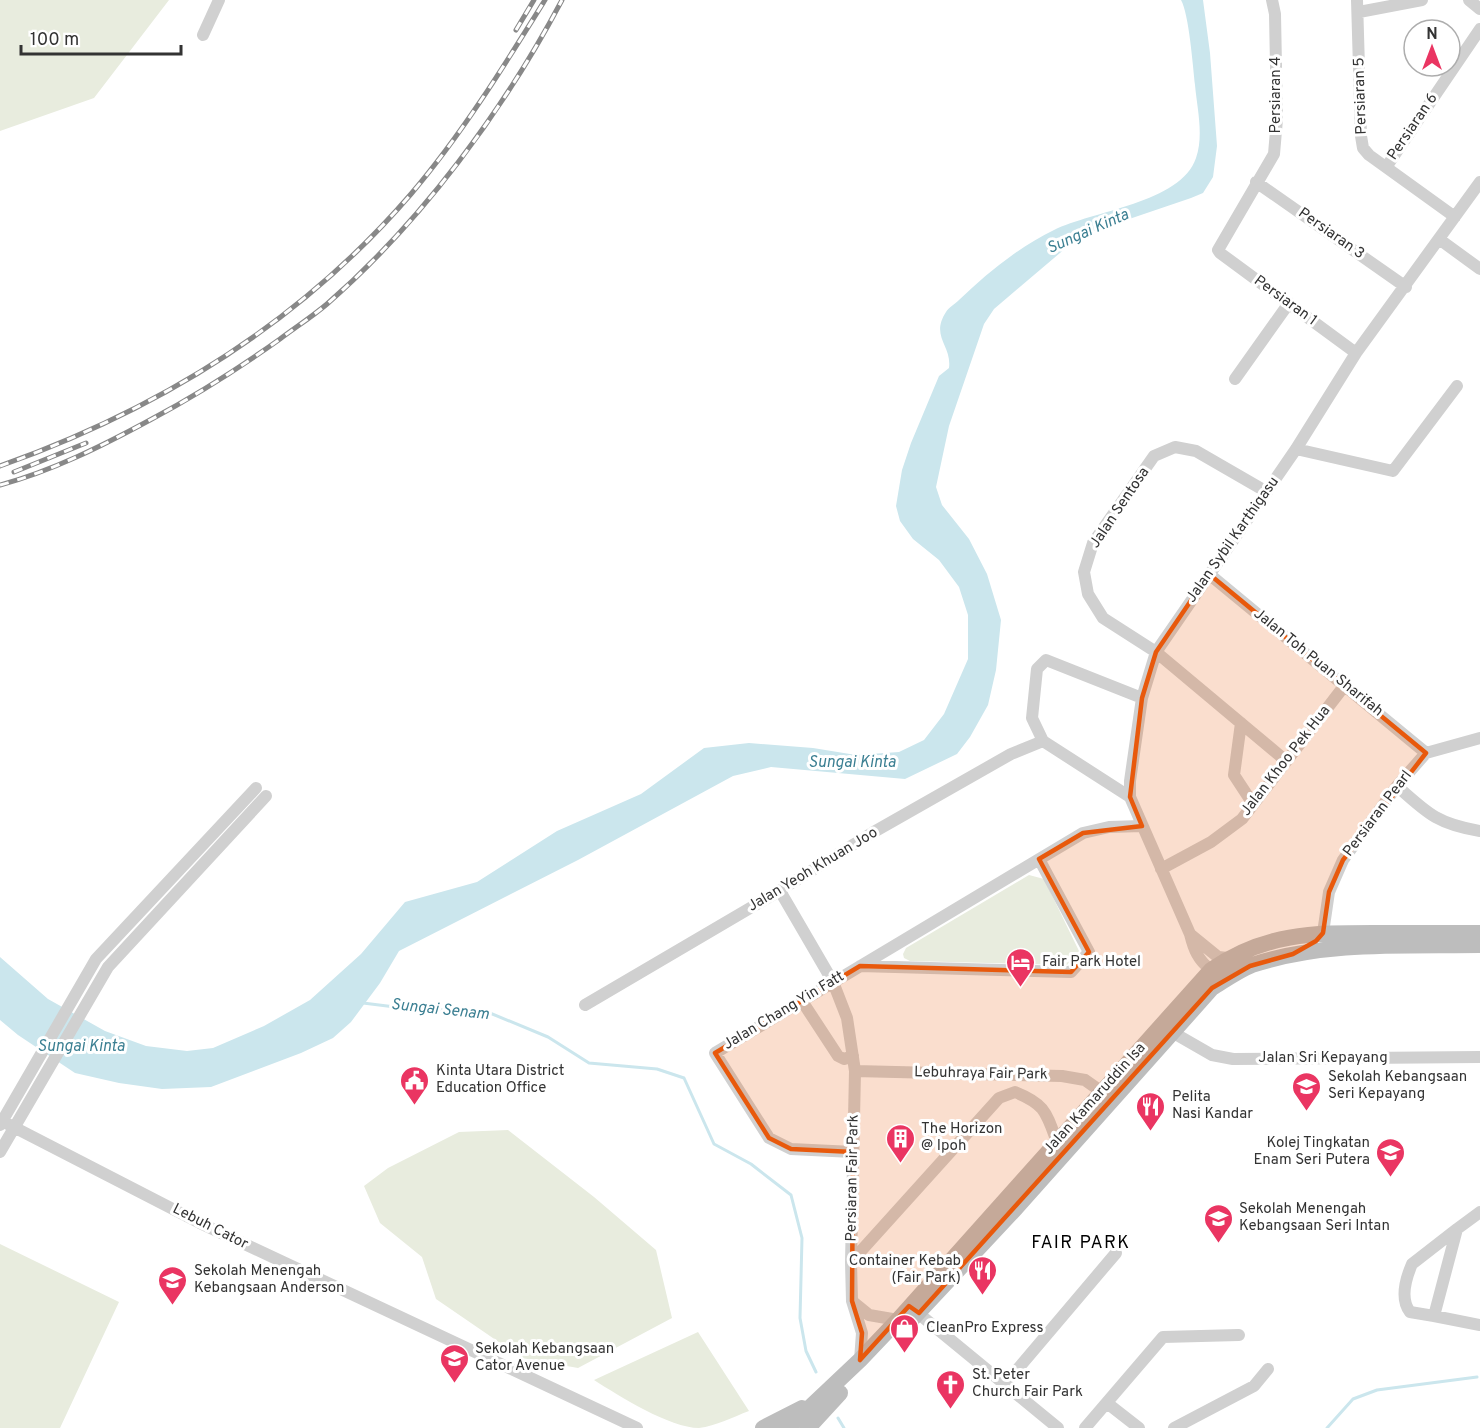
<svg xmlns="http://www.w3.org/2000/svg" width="1480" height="1428" viewBox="0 0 1480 1428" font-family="Overpass,sans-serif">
  <rect width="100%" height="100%" fill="#fff"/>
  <!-- green -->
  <path fill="#e8ecde" d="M0,0H169L94,98L0,131Z
    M1029,875L1044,879L1079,951L1067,965L910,961L904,958L903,954L906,948Z
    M508,1130L594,1197L656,1250L672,1318L578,1368L522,1358L436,1299L422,1257L380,1223L364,1186L388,1168L459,1132Z
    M0,1244L119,1302L60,1428H0Z
    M698,1332L749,1411C733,1417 716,1426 699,1428C670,1428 619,1396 594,1380Z"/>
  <!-- water -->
  <path fill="#cbe6ed" d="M1181,0H1203L1210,53L1217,146L1213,177L1203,193L1191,198L1091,232L1067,247L994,309L984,324L949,426L936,487L942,505L969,539L987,574L1001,620L996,670L988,705L970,737L957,754L905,779L771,767L733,776L578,860L399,951L380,983L351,1022L333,1038L301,1053L211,1087L162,1089L119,1083L75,1073L18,1035L0,1020V957L48,999L105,1031L146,1046L187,1051L213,1048L264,1026L310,1000L361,954L405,902L477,882L557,831L641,794L704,748L749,743L813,748L856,755L899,752L924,740L944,714L968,659V615L959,587L939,560L913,539L900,521L896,506L902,470L911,443L939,376L949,368C952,345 930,337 946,312C948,308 955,304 959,300C987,273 1019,247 1054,230C1092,211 1181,203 1196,158C1204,135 1197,108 1195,85C1193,67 1189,14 1181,0Z"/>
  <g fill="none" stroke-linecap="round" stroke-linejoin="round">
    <!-- stream -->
    <path stroke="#cbe6ed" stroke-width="3" d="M363,1003L411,1009L485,1011L548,1037L589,1063L657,1069L684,1078L714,1144L751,1164L791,1195L802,1238L800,1318L806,1351L816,1372
      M838,1418L844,1428
      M1327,1428L1353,1399L1377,1390L1477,1377"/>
    <!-- street -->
    <path stroke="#d0d0d0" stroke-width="12" d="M1272,0L1275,14L1277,119L1274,154L1218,250L1220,253L1356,353
      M1357,0L1361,136L1363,148L1369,155L1455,217
      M1469,0L1480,9
      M1359,12L1422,0
      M203,35L219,0
      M1387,166L1480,29
      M1256,182L1406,287
      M1439,239L1480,269
      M1235,379L1289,303
      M1296,449L1393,471L1457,386
      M1267,492L1196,451L1175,447L1154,456L1093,543L1084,572L1088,594L1103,618L1156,652L1285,760
      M1209,574L1426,753
      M1241,723L1234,775L1253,804
      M1397,786C1428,814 1438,824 1480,831
      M1130,797L1043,741L1032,718L1037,669L1046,660L1142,698
      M1161,869L1211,842L1242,819L1345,685
      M780,891L833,982L847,1018L855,1071L851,1262L852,1301L862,1333L860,1360
      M1323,933L1329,892L1343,860L1397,786L1426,753L1480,738
      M1191,935L1218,957L1228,958
      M860,966L1071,972L1089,952L1039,859
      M1211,970C1198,960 1194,950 1190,934L1130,797V781L1142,698L1156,652L1296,449L1356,353L1480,182
      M802,1001L838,1056L844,1059L853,1056
      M585,1005L774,894L872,833L1011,754L1043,741
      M1172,1032L1212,1055L1233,1059L1480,1057
      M855,1071L1062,1076L1085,1080L1102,1092
      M2,1121L200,1223L637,1428
      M0,1125L96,959L256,788
      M0,1152L108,967L266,796
      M853,1152L791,1149L769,1138L715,1053L1083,833L1109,827L1142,826
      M1480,1212L1457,1229L1434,1316L1480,1325
      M851,1262L999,1098L1015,1092C1045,1104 1046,1112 1057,1142
      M853,1302L869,1315L898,1320
      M913,1309L1058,1428
      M1434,1316L1410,1312C1400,1299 1406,1278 1412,1264L1457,1229
      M1005,1384L1116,1253
      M1107,1403L1139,1428
      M1085,1428L1163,1337L1239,1335
      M1174,1428L1254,1386L1268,1369"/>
    <!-- secondary -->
    <path stroke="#bdbdbd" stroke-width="16" d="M900,1332L1016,1208L1212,988C1225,980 1239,970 1252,965C1325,941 1405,946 1480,945
      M763,1428L802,1408
      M788,1428L860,1360L898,1320L1211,970C1266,932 1315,933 1379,933C1412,933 1446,933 1480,933
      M808,1428L840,1393"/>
    <defs>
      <path id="rail" d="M516,30L534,0
        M0,466C158,410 301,322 411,194C462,134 504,66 545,0
        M14,472L86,443
        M0,485C52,471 102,446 150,420C195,396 238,369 280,339C296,327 313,316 327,304C421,222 504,110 562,0"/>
    </defs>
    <!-- rail casing -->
    <use href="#rail" stroke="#888" stroke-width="5"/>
    <!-- rail -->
    <use href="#rail" stroke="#fff" stroke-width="3" stroke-dasharray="9" stroke-linecap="butt"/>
  </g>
  <!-- marked area -->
  <path fill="#e8590c" fill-opacity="0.2" stroke="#e8590c" stroke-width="4.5" stroke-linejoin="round" d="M1209,574L1426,753L1343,860L1329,892L1323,933L1316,941L1293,954L1250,966L1212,988L919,1313L909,1306L860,1360L862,1333L852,1301L853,1152L791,1149L769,1138L715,1053L860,966L1071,972L1089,952L1039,859L1083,833L1142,826L1130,797L1142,698L1156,652Z"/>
  <!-- icons -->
  <defs>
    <symbol id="hotel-pin" viewBox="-11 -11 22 30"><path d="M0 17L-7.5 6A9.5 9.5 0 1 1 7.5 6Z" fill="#ea3562" stroke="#fff"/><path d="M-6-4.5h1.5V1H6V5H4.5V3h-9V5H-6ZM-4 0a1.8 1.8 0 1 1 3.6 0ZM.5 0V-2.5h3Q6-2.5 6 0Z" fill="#fff"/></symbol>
    <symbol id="civic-pin" viewBox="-11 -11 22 30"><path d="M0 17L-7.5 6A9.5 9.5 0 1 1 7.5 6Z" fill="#ea3562" stroke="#fff"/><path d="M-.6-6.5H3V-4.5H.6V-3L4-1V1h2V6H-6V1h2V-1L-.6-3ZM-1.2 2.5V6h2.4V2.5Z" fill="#fff"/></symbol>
    <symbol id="school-pin" viewBox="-11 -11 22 30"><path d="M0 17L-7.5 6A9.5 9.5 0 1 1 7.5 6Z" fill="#ea3562" stroke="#fff"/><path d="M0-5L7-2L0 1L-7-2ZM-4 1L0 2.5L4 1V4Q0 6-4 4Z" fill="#fff"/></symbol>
    <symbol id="restaurant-pin" viewBox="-11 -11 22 30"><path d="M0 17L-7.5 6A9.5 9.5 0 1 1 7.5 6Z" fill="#ea3562" stroke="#fff"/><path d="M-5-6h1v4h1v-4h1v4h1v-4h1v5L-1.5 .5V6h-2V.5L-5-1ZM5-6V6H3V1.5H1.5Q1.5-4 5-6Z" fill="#fff"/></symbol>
    <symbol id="building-pin" viewBox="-11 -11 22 30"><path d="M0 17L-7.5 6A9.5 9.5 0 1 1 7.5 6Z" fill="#ea3562" stroke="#fff"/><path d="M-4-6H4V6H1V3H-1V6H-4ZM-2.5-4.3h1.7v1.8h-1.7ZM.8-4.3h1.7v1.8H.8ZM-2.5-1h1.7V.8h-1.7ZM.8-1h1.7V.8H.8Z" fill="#fff"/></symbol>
    <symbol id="shop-pin" viewBox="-11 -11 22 30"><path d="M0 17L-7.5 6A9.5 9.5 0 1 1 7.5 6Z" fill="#ea3562" stroke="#fff"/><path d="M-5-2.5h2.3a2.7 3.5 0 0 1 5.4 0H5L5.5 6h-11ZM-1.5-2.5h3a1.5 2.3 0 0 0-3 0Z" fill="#fff"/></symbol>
    <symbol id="church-pin" viewBox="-11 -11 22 30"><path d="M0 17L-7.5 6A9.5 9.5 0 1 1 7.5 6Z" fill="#ea3562" stroke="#fff"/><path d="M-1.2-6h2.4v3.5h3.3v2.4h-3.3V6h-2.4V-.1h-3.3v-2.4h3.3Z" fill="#fff"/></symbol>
  </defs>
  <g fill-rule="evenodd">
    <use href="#hotel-pin" x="1004" y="946" width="33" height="45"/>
    <use href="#civic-pin" x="398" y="1064" width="33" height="45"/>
    <use href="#school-pin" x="1290" y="1070" width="33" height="45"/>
    <use href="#restaurant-pin" x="1134" y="1090" width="33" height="45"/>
    <use href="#building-pin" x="884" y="1122" width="33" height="45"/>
    <use href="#school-pin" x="1374" y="1136" width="33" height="45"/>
    <use href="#school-pin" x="1202" y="1202" width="33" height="45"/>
    <use href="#restaurant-pin" x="966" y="1254" width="33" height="45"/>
    <use href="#school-pin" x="156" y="1264" width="33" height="45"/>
    <use href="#shop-pin" x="888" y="1312" width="33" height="45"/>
    <use href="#school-pin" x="438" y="1342" width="33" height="45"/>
    <use href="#church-pin" x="934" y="1368" width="33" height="45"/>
  </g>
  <g text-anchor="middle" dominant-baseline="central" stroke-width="6" stroke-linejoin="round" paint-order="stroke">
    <!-- street labels -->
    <g font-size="15" fill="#333" stroke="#fff">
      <text transform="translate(1276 95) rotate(-90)">Persiaran 4</text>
      <text transform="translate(1361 96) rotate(-92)">Persiaran 5</text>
      <text transform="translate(1413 127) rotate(-56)">Persiaran 6</text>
      <text transform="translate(1331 234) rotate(35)">Persiaran 3</text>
      <text transform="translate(1285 301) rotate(36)">Persiaran 1</text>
      <text transform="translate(1120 508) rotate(-56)">Jalan Sentosa</text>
      <text transform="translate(1233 540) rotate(-55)">Jalan Sybil Karthigasu</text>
      <text transform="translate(1318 663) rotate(39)">Jalan Toh Puan Sharifah</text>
      <text transform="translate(1286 761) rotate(-52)">Jalan Khoo Pek Hua</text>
      <text transform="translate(1378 814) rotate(-53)">Persiaran Pearl</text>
      <text transform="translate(813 870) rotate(-31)">Jalan Yeoh Khuan Joo</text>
      <text transform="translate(784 1011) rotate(-31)">Jalan Chang Yin Fatt</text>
      <text x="1323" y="1058">Jalan Sri Kepayang</text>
      <text transform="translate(981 1074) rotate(1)">Lebuhraya Fair Park</text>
      <text transform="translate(1095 1099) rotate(-48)">Jalan Kamaruddin Isa</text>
      <text transform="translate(853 1178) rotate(-89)">Persiaran Fair Park</text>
      <text transform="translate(210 1227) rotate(27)">Lebuh Cator</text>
    </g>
    <!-- poi labels -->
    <g font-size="15" fill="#333" stroke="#fff" text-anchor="start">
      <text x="1042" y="962">Fair Park Hotel</text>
      <text x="436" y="1071">Kinta Utara District<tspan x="436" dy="17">Education Office</tspan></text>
      <text x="1328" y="1077">Sekolah Kebangsaan<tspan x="1328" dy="17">Seri Kepayang</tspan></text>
      <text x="1172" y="1097">Pelita<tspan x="1172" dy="17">Nasi Kandar</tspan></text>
      <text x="921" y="1129">The Horizon<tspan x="921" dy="17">@ Ipoh</tspan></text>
      <text x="1370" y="1143" text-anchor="end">Kolej Tingkatan<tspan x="1370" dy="17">Enam Seri Putera</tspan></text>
      <text x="1239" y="1209">Sekolah Menengah<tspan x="1239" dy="17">Kebangsaan Seri Intan</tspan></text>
      <text x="961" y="1261" text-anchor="end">Container Kebab<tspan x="961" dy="17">(Fair Park)</tspan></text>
      <text x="194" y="1271">Sekolah Menengah<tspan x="194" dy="17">Kebangsaan Anderson</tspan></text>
      <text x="926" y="1328">CleanPro Express</text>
      <text x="475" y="1349">Sekolah Kebangsaan<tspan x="475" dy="17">Cator Avenue</tspan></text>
      <text x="972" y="1375">St. Peter<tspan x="972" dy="17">Church Fair Park</tspan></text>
    </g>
    <!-- water labels -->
    <g font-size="16" font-style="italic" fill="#3b7f92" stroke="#fff">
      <text transform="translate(1088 232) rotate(-24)">Sungai Kinta</text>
      <text x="852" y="763">Sungai Kinta</text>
      <text transform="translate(440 1010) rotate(6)">Sungai Senam</text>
      <text x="81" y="1047">Sungai Kinta</text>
    </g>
    <!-- quarter labels -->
    <g font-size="18" letter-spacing="1.5" fill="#000" stroke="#fff">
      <text x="1081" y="1243">FAIR PARK</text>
    </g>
  </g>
  <!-- north arrow -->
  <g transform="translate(1432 48)"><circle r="28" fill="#ffffff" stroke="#adadad" stroke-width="1.5"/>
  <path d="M0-4.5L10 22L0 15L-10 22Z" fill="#ea3562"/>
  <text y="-9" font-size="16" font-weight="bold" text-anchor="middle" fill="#333333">N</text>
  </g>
  <!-- scale -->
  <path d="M21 45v9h160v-9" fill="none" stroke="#333333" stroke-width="3"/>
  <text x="30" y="45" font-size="18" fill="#333333" stroke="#ffffff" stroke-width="4.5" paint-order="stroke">100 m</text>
</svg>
